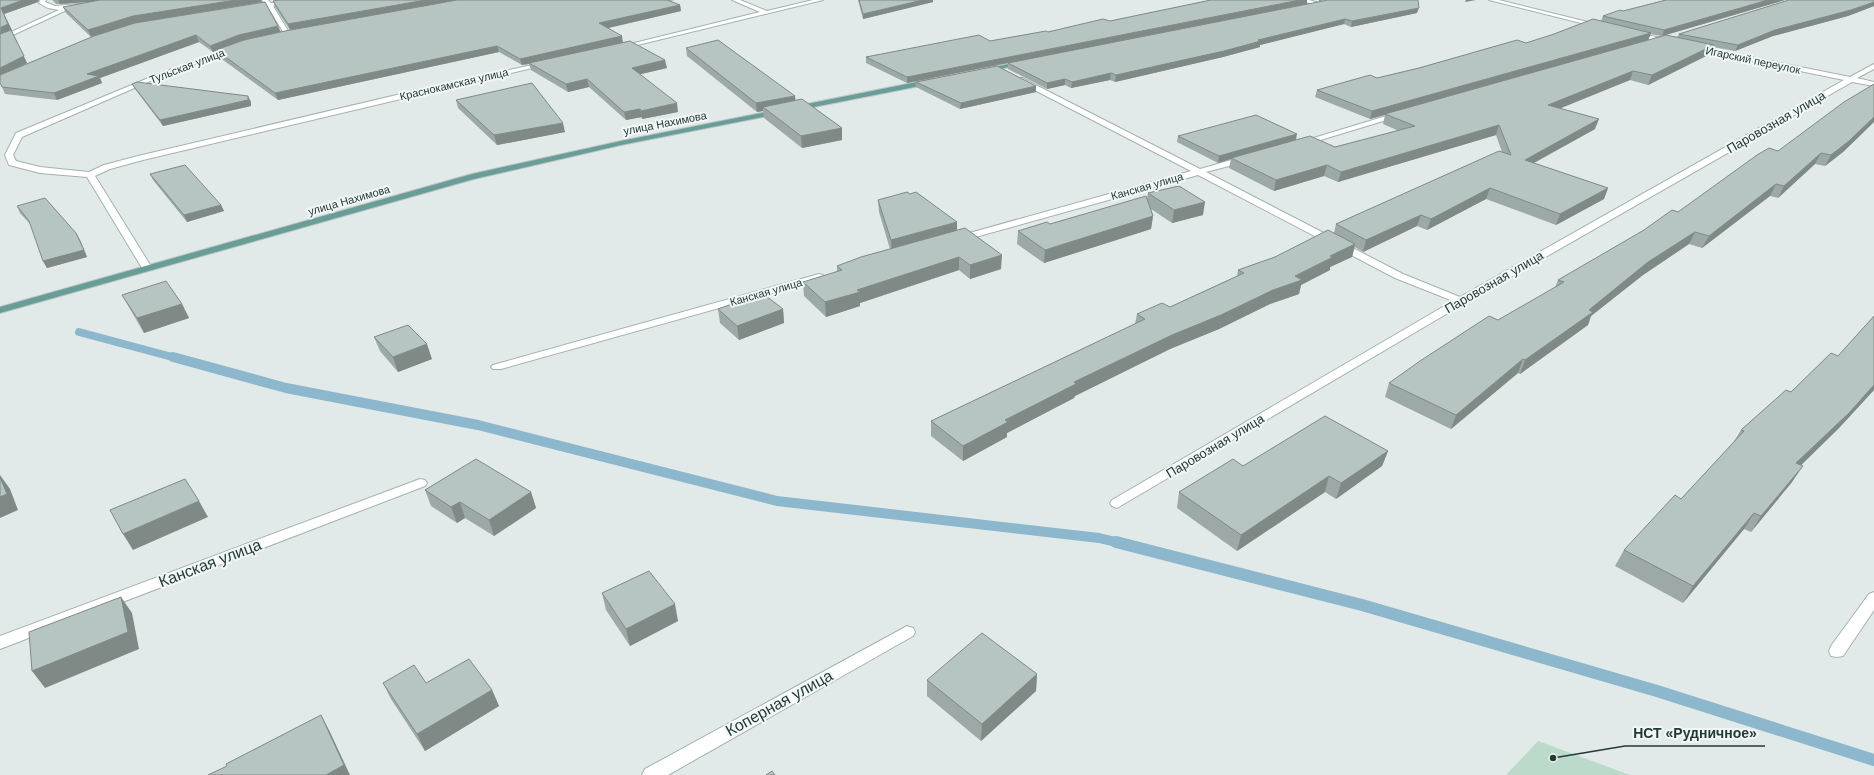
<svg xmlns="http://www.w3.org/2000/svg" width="1874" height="775" viewBox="0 0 1874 775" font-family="Helvetica,sans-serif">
  <rect width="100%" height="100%" fill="#e1eae8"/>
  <!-- green -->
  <path fill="#bbdac9" d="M1538,741L1630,775H1506Z"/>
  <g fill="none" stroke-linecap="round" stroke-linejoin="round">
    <!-- stream-far2 -->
    <path stroke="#8cb7cc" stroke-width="8" d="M79,332L176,358"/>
    <!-- stream-far1 -->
    <path stroke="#8cb7cc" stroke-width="10" d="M173,357L286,388L478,425L777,501L1099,538L1120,543"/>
    <!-- stream -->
    <path stroke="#8cb7cc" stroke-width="12" d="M1116,542L1362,605L1657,691L1874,760"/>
    <defs>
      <path id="minor" d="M40,0H46L45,2L55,6L79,4L82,6L69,9L0,41V37L59,10L48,8L39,3Z
        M262,0H268L271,3L300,0L273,6L290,34L289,35H285L268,7L251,10L248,8L265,4Z
        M732,0H740L767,11L813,0H823L621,49L618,47L760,12Z
        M1299,0H1309L1322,4L1319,6Z
        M1489,0H1499L1604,26L1601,28Z
        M1633,32L1670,40L1673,42L1670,44L1631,35V33Z
        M1695,46L1850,77L1874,64V69L1857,78L1874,82V86L1852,82L1465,303L1117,508L1112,506L1110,503L1112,500L1453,301L1395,278L1198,175L961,241L958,242L953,239L955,237L1191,171L1019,82V78H1022L1200,169L1245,156L1248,157V161L1206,172L1403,274L1460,297L1844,80L1693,49V47Z
        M231,47L236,48L155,79L22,137L13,155L16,161L40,167L89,172L104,165L138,156L422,89L546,62L549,64L143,160L110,169L95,176L152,268L147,271L142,268L87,177L40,173L9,165L5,155L16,133L151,77Z
        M1396,113L1403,115L1304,145H1301L1297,143Z
        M819,274L823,275L824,277L823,279L501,369H493L491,367L493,365Z
        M420,479L425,480L427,483L425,486L0,649V636Z
        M1874,592V610L1843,656L1837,657L1831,656L1829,651L1831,646L1869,594Z
        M907,626L913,628L915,632L913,636L668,775H642L645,769Z"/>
      <path id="major" d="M1022,61L1025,63L1024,64L984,72L981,70Z
        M932,79H935V83L621,145L474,179L0,313V307L472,174L621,141Z"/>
    </defs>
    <!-- minor casing -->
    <use href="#minor" stroke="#a4b2af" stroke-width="2"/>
    <!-- major casing -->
    <use href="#major" stroke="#bdc4c3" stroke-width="2"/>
    <!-- minor -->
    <use href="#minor" fill="#fff" fill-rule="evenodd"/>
    <!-- major -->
    <use href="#major" fill="#689d98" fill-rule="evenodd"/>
  </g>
  <!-- wall -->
  <path fill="#9da9a6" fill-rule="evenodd" d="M0,0L38,2L4,14L27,63L13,70L94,36L281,32L290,30L275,7L273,1L278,0H269H675L670,1L680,5L681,11L607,28L623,42L667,68L640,74L678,112L642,119V117L626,120L589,87L568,92L531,70L529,64L522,65L499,52L278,100L219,57L217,51L213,52L199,42L100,78L102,83L57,100L5,94L2,87Z
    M52,0H261L262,2L136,23L91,37L66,13L63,7L91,2L60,4H56Z
    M858,0H933V2L863,19Z
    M1211,0H1307V4L907,83L866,63V57L990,41L1048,32L1110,21Z
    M1666,0H1785L1666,35L1677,37L1679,34L1874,0V6L1848,16L1773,36L1735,51L1713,47L1710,54L1648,85L1630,80L1560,108L1595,129L1534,163L1608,188L1604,199L1556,225L1486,199L1427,230L1417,226L1363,252L1355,247L1352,257L1330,267V270L1301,285L1299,294L1270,304L1219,329L1170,349L1075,396L1074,398L1007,433V437L963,461L931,436V421L1135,324L1137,314L1170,307L1237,276L1238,270L1275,257L1334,233L1336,224L1502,152L1496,135L1338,182L1324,176L1274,191L1229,168L1231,159L1218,163L1177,142L1178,136L1296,140L1335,147L1399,131L1383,124L1385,115L1370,119L1315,97L1317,90L1377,78L1526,43L1601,21L1603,16ZM1651,34L1661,36L1648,40Z
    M1321,2L1417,13L1351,27L1344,24L1260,45V47L1223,57L1115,82L1110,80L1071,88L1065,85L1047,89L1008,69V63Z
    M686,48L795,100L842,128V140L802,148L764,118L763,111L757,112L687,56Z
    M916,82L1036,92L960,109L916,87Z
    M132,84L251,102V106L163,126L135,89Z
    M456,100L565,132L497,145L458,108Z
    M1873,123L1843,152L1825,166L1815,164L1778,198L1770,196L1702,248L1689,244L1643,275L1591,316L1588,325L1520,374L1518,373L1451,429L1385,397L1389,383L1498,320L1555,288L1558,280L1678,212L1778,151Z
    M150,174L221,205L224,211L187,222L153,180Z
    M1148,193L1203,215L1172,223L1151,209L1153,216L1151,229L1044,263L1017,244L1018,231L1050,224L1147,198Z
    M878,200L957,231L1001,269L970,279L959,270L860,303V306L826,317L804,296L803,282L837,272V266L890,249L879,212Z
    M17,206L80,240L87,257L47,268L43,261L31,225L20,213Z
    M122,295L182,304L189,318L144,333L130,309Z
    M718,309H783L784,323L739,340L720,323Z
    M1874,316V390L1839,428L1801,465L1792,482L1751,532L1744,529L1683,603L1615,566L1624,550L1681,499L1733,443L1741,430L1838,356Z
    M374,337L432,359L398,372L380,351Z
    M1388,451L1382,466L1336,499L1325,492L1237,551L1177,508L1179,492L1243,466Z
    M425,490L531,492L536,508L494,536L465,518L457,523L431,506Z
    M602,593L678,621L630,646L606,610Z
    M1037,674L1036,691L981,741L927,696V680Z
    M383,683H426L492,690L499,706L425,751L391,699Z"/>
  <!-- shaded-wall -->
  <path fill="#7f8a87" d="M23,0H39L38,2L4,14L12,30L0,35L1,8Z
    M58,0H112L60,4Z
    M236,0H261L262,2L136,23L91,37L88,30L133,16Z
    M426,0H460L290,30L288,24Z
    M923,0H933V2L863,19V14Z
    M1300,0H1307V4L907,83V77Z
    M1319,0H1326L1319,1Z
    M1466,0H1476L1465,2Z
    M1768,0H1785L1662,36L1664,30Z
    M1874,2V6L1848,16L1773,36L1735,51L1738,45L1775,30Z
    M680,5L681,11L600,30L599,23Z
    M1419,8L1417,13L1351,27L1352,21Z
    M1345,19L1344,24L1260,45V47L1223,57L1115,82L1116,75Z
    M278,26L281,32L242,42L213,52L210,46L239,35Z
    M11,30L27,63L0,76V68Z
    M1651,33L1648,40L1370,119L1372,111Z
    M196,35L199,42L100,78L102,83L57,100L54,93L87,74Z
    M622,36L623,43L529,63V64L522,65L520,59Z
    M1714,45L1710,54L1648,85L1652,75Z
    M497,46L499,52L278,100L275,93Z
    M665,60L667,68L633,76L632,68Z
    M1633,71L1630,80L1544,115L1548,105Z
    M1111,73L1110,80L1071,88L1072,82Z
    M587,79L589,87L568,92L566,84Z
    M1065,79V85L1047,89V83Z
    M1036,86V92L960,109L961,103Z
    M248,96L251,102V106L163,126L160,120Z
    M795,96L796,105L763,107V111L757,112L756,103Z
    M677,103L678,112L642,119L641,111Z
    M640,109L642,117L626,120L624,112Z
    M1874,117V122L1843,152L1825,166L1831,155Z
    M1599,119L1595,129L1521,170L1525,160Z
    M563,123L565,132L497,145L494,135Z
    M1499,125L1496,135L1338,182L1341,172Z
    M842,128V140L802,148L801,136Z
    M1297,134L1296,140L1231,158V159L1218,163L1219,156Z
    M1821,153L1815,164L1778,198L1784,186Z
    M1327,165L1324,176L1274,191L1276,180Z
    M1776,184L1770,196L1702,248L1709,236Z
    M1490,188L1486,199L1427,230L1431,219Z
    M1608,188L1604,199L1556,225L1560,214Z
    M1205,202L1203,215L1172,223L1174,210Z
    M221,205L224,211L187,222L184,215Z
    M1421,215L1417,226L1363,252L1366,240Z
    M1153,216L1151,229L1044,263L1045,250Z
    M957,222V236L892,254L891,240Z
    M1695,232L1689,244L1643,275L1591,316L1588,325L1520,374L1525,360L1648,262Z
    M76,233L80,240L87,257L47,268L43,261Z
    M1355,244L1352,257L1330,267V270L1301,285L1299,294L1270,304L1219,329L1170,349L1075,396L1074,398L1007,433V437L963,461V446L1005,420L1074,382L1295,276L1330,256Z
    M1002,255L1001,269L970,279V265Z
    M959,257V270L860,303V306L826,317L825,302L857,290Z
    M182,304L189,318L144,333L137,318Z
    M783,309L784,323L739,340L737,326Z
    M427,344L432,359L398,372L393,357Z
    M1523,359L1518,373L1451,429L1456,415Z
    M1874,385V390L1839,428L1787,479L1796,463Z
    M1388,451L1382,466L1336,499L1341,483Z
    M1803,466L1792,482L1751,532L1761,516Z
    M0,475L10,489L18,510L0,518Z
    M1329,476L1325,492L1237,551L1241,535Z
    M531,492L536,508L494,536L489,520Z
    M199,501L208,517L133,550L123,534Z
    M460,502L465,518L457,523L451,507Z
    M1754,513L1744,529L1683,603L1693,586Z
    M121,597L132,613L139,649L45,688L32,671Z
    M675,604L678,621L630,646L626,629Z
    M1037,674L1036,691L981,741L982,724Z
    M492,690L499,706L425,751L417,734Z
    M321,715L330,732L350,775H326Z"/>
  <!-- building -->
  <path fill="#b6c5c1" stroke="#7f8a87" d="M0,0H23L1,8L8,24L0,28Z
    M100,0H236L133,16L88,30L63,7Z
    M279,0H426L288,24L273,1Z
    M457,0H667L680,5L599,23L622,36L520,59L497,46L275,93L216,50L244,40L285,31Z
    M859,0H923L863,14Z
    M1211,0H1300L907,77L866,57L979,35L990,41L1046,31L1048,32L1103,19L1110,21Z
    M1328,0H1418L1419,8L1352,21L1345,19L1258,40L1261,41L1224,51L1116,75L1111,73L1072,82L1065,79L1047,83L1008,63Z
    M1666,0H1768L1664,30L1603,16L1620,10L1623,11Z
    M1789,0H1874V2L1851,10L1775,30L1738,45L1679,34Z
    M265,2L278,26L239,35L210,46L196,35L87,74L99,76L54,93L2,87L0,83V75L94,36L135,23Z
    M1593,19L1651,33L1372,111L1317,90L1370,75L1377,78L1419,68L1517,40L1526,43L1554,34Z
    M11,30L24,56L0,68V34Z
    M1666,35L1714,45L1652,75L1633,71L1548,105L1599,119L1525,160L1608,188L1560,214L1490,188L1431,219L1421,215L1366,240L1336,224L1499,151L1511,155L1499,125L1341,172L1327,165L1276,180L1231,158L1310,136L1335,147L1415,126L1385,114Z
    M718,40L795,96L756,103L686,48Z
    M630,41L665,60L632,68L677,103L641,111L640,109L624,112L587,79L566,84L529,63Z
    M997,66L1036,86L961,103L916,82Z
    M137,82L248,96V100L160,120L132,84Z
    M532,83L563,123L494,135L456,100Z
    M1874,84V117L1849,141L1831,155L1821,153L1784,186L1776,184L1709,236L1695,232L1648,262L1589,310L1593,312L1525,360L1523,359L1456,415L1389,383L1420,361L1489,316L1498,320L1564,282L1558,280L1644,230L1672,210L1678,212L1757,155L1769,148L1778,151L1844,102Z
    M802,99L842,128L801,136L763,107Z
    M1256,115L1297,134L1219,156L1178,136Z
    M185,165L221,205L184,215L150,174Z
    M1179,186L1205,202L1174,210L1148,193Z
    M907,192L910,194L916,192L957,222L891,240L878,200Z
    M1146,196L1153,216L1045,250L1018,231L1047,222L1050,224Z
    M45,198L76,233L84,250L43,261L29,221L17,206Z
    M965,228L1002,255L970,265L959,257L857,290L860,292L825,302L803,282L842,270L837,266L861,257Z
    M1328,230L1355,244L1330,256L1333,257L1295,276L1302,280L1273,290L1221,315L1172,335L1074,382L1076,384L1005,420L1008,422L963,446L931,421L1145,319L1137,314L1162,303L1170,307L1244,273L1238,270L1275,257Z
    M166,281L182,304L137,318L122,295Z
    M762,293L783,309L737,326L718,309Z
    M1874,316V385L1849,413L1796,463L1803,466L1761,516L1754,513L1693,586L1624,550L1675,495L1681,499L1744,431L1741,430L1786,390L1791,392L1831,353L1838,356Z
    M408,325L427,344L393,357L374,337Z
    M1325,416L1388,451L1341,483L1329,476L1241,535L1179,492L1233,459L1243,466Z
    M476,459L531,492L489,520L460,502L451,507L425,490Z
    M0,477L7,494L0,497Z
    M185,479L199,501L123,534L110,510Z
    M649,571L675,604L626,629L602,593Z
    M121,597L128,632L32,671L29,632Z
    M982,633L1037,674L982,724L927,680Z
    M469,659L492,690L417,734L383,683L414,665L426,683Z
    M321,715L344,765L326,775H208L227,766L226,764Z
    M772,771L775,775H766Z"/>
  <g text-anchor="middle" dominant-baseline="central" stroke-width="4" stroke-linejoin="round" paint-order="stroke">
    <!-- far-street labels -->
    <g font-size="11" fill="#233a37" stroke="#f1f7f5">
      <text transform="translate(1753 60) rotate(12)">Игарский переулок</text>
      <text transform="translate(187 66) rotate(-21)">Тульская улица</text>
      <text transform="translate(454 84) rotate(-13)">Краснокамская улица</text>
      <text transform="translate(665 123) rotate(-11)">улица Нахимова</text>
      <text transform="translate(1147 186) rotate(-16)">Канская улица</text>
      <text transform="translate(349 200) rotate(-16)">улица Нахимова</text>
      <text transform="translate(766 292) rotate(-16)">Канская улица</text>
    </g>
    <!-- street labels -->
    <g font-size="13" fill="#233a37" stroke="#f1f7f5">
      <text transform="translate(1776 122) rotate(-30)">Паровозная улица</text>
      <text transform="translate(1494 282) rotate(-30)">Паровозная улица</text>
      <text transform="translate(1215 446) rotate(-31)">Паровозная улица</text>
    </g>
    <!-- near-street labels -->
    <g font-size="16" fill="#233a37" stroke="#f1f7f5">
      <text transform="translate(210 563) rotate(-21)">Канская улица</text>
      <text transform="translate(779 703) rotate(-29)">Коперная улица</text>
    </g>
  </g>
  <!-- callouts -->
  <path fill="none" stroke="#233a37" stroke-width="1.5" d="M1553 758L1625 746H1765"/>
  <circle fill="#233a37" stroke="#f1f7f5" stroke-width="1.5" cx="1553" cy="758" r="4"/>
  <g font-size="14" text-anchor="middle" font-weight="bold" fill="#233a37" stroke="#f1f7f5" stroke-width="4" stroke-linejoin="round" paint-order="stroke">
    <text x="1695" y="738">НСТ «Рудничное»</text>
  </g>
</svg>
